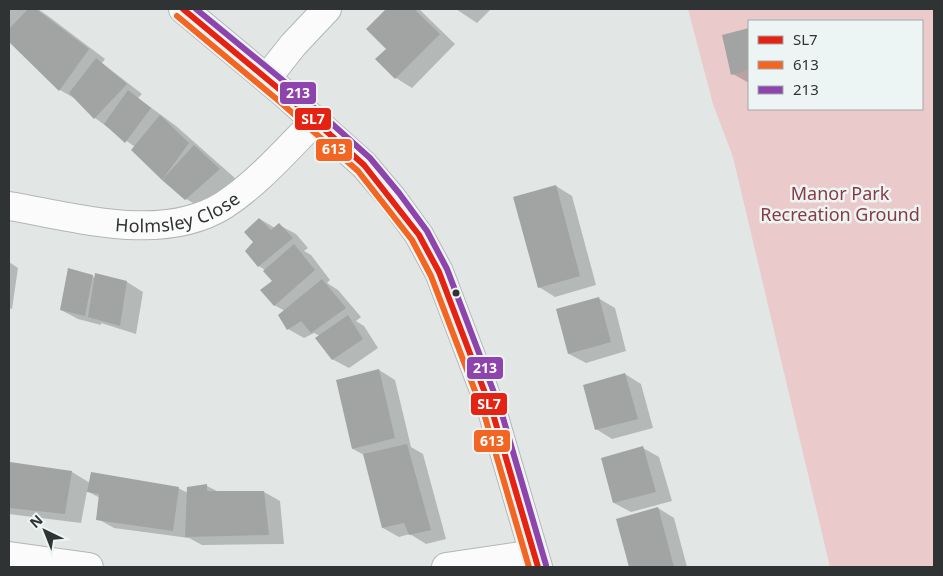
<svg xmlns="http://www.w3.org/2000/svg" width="943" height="576" viewBox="0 0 943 576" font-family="'Noto Sans',sans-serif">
  <rect width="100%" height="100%" fill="#e2e6e5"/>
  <!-- green -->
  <path fill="#ebcacc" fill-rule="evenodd" d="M688,9H934V567H830L733,157L713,104ZM749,21H922V109H749Z"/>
  <!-- shadow -->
  <path fill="#0003" d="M9,9H38L48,16L105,59L102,63L142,94L138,98L176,126L236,179L202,208L186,199L133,150L135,147L95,118L76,99L60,90L9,40Z
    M388,9H419L455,44L412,88L396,78L377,59L388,49L368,29Z
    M456,9H491L477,23Z
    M749,29V83L733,74L723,36Z
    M556,186L572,196L596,285L555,297L539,287Z
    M260,219L275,228L279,225L296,234L308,248L304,251L311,255L330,280L327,283L338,290L361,317L356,321L364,326L378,348L349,368L332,359L320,336L314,333L304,338L288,329L285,311L274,305V281L265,270L259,266L255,242Z
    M9,262L18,268L12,309L9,308Z
    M96,275L127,282L143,292L136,334L101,323V325L78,319L61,310L92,276L95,278Z
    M598,298L615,308L626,351L586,363L569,354Z
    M379,370L395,380L411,447L423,454L446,539L426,544L410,534L399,537L383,528L364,455L353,449Z
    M625,374L641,384L653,428L612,439L596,429Z
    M643,448L659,457L672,501L631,512L614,503Z
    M11,463L72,472L90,483L178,488L188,493V488L207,486L219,492H264L280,501L284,544L202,545L189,538L114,528L98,519L100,498L87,491L81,523L9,514Z
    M658,508L674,518L687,567H630L617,520Z"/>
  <!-- building -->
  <path fill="#a1a4a3" d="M28,9H36L89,49L59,91L9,42V29Z
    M386,9H414L440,34L395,79L375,59L386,49L366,29Z
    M749,28V70L731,75L722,35Z
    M96,58L127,84L94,119L69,93Z
    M128,90L151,108L125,143L104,124Z
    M160,115L189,143L162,180L194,145L220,169L185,200L162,180L131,150Z
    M556,185L580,276L538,288L513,197Z
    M259,218L271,230L279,223L293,238L258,267L245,251L253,242L244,232Z
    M294,244L315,270L274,306L260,290L272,281L263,271Z
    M68,268L93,275L85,316L60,310Z
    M95,273L127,281L120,326L88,317Z
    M322,279L346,308L311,333L301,321L287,330L278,315Z
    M599,297L611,342L568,354L556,309Z
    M348,315L363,339L332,360L315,338Z
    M379,369L395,438L352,449L336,380Z
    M625,373L638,419L595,430L583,385Z
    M407,444L431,530L409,535L404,523L382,528L363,454Z
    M643,446L656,492L613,503L601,458Z
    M10,462L72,471L65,514L9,508Z
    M91,472L179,487L173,531L96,520L99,494L87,492Z
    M207,484V491H264L269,535L185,537L187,487Z
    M658,507L674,567H629L616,519Z"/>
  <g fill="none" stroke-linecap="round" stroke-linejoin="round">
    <defs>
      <g id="street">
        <path d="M267,78L293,45L327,9"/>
        <path id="s1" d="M9,206C76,217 162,244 224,205C258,183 287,149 316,120"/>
        <path d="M9,556L89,567"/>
        <path d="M446,567L534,554"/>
      </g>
      <path id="primary" d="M183,9L285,94L364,165L392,198L419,235L439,272L493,414L538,567"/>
    </defs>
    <!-- street casing -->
    <use href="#street" stroke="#b3b6b6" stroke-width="30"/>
    <!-- primary casing -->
    <use href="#primary" stroke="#b3b6b6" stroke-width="30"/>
    <!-- street -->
    <use href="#street" stroke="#fbfbfb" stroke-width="28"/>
    <!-- primary -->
    <use href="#primary" stroke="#fbfbfb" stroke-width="28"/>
    <defs>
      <path id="bus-1" d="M183,9L285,94L364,165L419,235L439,272L493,414L538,567"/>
      <path id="bus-2" d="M177,16L279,101L358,171L412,240L431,276L485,417L529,567"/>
      <path id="bus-3" d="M196,9L291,87L370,158L399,193L427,231L447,269L501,411L546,565"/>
    </defs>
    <!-- bus-1 casing -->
    <use href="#bus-1" stroke="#edf5f4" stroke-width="10"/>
    <!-- bus-2 casing -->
    <use href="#bus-2" stroke="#edf5f4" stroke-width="10"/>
    <!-- bus-3 casing -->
    <use href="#bus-3" stroke="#edf5f4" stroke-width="10"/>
    <!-- bus-1 -->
    <use href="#bus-1" stroke="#e42313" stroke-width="6"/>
    <!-- bus-2 -->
    <use href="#bus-2" stroke="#f26522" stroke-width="6"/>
    <!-- bus-3 -->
    <use href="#bus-3" stroke="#8e44ad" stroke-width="6"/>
  </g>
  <!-- markers -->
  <circle fill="#303333" stroke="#edf5f4" stroke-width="2" cx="456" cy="293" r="4.5"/>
  <g text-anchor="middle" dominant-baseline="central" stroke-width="5" stroke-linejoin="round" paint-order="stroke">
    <!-- park labels -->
    <g font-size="18" fill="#8a3a44" stroke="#edf5f4">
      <text x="840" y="193">Manor Park<tspan x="840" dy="21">Recreation Ground</tspan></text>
    </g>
    <!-- street labels -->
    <g font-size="18" fill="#303333" stroke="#edf5f4">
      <text stroke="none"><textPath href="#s1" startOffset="172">Holmsley Close</textPath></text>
    </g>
  </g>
  <g stroke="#edf5f4" stroke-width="2">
    <rect x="279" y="81" width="38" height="24" rx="5" fill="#8e44ad"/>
    <rect x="294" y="107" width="38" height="24" rx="5" fill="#e42313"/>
    <rect x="315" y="138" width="38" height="24" rx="5" fill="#f26522"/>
    <rect x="466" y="356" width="38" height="24" rx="5" fill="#8e44ad"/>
    <rect x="470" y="392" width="38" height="24" rx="5" fill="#e42313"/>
    <rect x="473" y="429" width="38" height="24" rx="5" fill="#f26522"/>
  </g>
  <g font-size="14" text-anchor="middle" font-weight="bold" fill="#fff">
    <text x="298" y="98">213</text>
    <text x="313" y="124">SL7</text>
    <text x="334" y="154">613</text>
    <text x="485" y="373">213</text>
    <text x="489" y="409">SL7</text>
    <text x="492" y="446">613</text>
  </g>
  <!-- border -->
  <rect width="943" height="576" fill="none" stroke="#303333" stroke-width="20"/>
  <!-- legend -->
  <rect x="748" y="20" width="175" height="90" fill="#edf5f4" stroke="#a1a7a7"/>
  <rect x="758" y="36" width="25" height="8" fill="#e42313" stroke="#a1a7a7"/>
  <text x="793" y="45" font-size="15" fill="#303333">SL7</text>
  <rect x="758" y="61" width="25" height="8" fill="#f26522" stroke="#a1a7a7"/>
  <text x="793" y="70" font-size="15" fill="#303333">613</text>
  <rect x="758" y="86" width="25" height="8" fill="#8e44ad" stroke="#a1a7a7"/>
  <text x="793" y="95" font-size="15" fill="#303333">213</text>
  <!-- north arrow -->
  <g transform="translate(45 531) rotate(317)" stroke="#edf5f4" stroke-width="4" paint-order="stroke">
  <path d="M0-4L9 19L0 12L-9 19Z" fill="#303333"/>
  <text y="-8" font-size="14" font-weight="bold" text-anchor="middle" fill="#303333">N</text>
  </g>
</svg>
